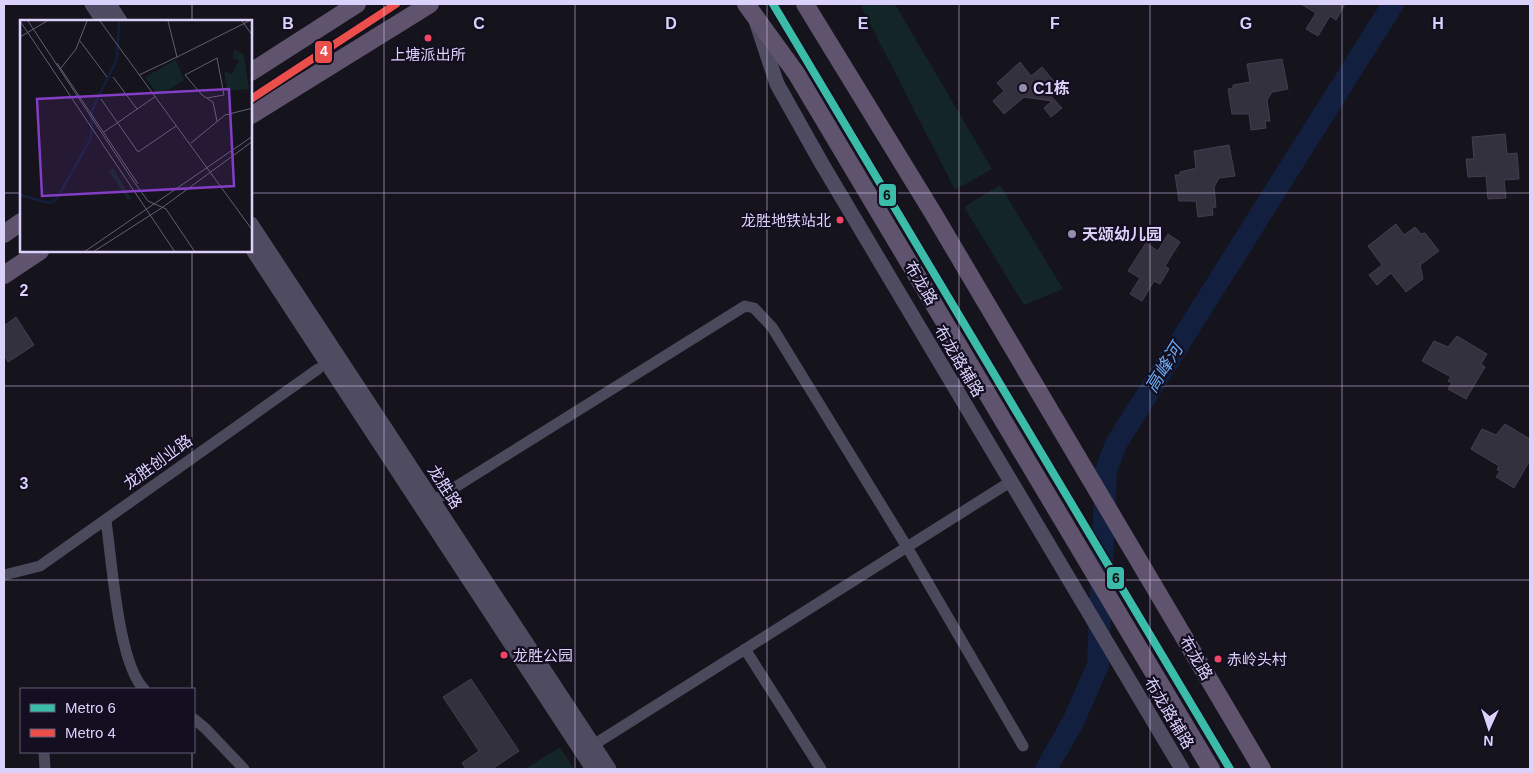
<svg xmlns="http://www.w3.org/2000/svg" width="1534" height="773" viewBox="0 0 1534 773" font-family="Arial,'Noto Sans SC',sans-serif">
  <rect width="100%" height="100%" fill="#15131c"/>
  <!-- green -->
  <path fill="#132527" d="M860,4H895L992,169L955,190Z
    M1000,185L1063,289L1024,305L964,207Z
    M560,747L574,769H525Z"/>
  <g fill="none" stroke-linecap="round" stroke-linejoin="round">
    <!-- river -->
    <path stroke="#121f3e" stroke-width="22" d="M1046,769L1073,722L1098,665L1106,470L1116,444L1393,4"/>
  </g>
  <!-- building -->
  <path fill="#34313e" stroke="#433e4f" d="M1301,4H1345L1336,20L1330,16L1318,36L1306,29L1316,13Z
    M1282,59L1288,89L1272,92L1267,100L1270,121H1265L1266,128L1251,130L1249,114H1232L1228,89L1233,88V85L1250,82L1247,64Z
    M1020,62L1031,76L1042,67L1057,85L1048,93L1062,108L1051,117L1044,108L1052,101L1024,97L1004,114L993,101L1004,91L997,83Z
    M1505,134L1507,154L1517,153L1519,179L1504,180L1506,198L1488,199L1486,176L1468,177L1466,159H1474L1472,137Z
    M1229,145L1235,176L1219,178L1214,187L1216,207L1212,208L1213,215L1198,217L1196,201H1179L1175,175H1180V172L1196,168L1194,151Z
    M1396,224L1404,235L1415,227L1421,234L1425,233L1439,251L1420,265L1423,279L1406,292L1391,273L1377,285L1369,275L1382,265L1368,246Z
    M1168,234L1180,242L1165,266L1169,269L1160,284L1154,281L1142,301L1130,294L1140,278L1128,271L1146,243L1158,251Z
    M16,317L34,345L8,362L4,355V326Z
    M1457,336L1487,354L1481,364L1485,367L1466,399L1448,389L1452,383L1448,381L1451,377L1422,361L1434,341L1448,347Z
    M1505,424L1530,439V460L1514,488L1496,477L1500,471L1497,470L1499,466L1471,449L1482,429L1496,435Z
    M471,679L519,751L492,769H466L462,763L479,751L443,697Z"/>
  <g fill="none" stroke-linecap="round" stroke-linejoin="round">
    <!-- street -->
    <path stroke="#4b495c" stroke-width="11" d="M433,501L745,306L754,308L772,327L907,547L1023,746
      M106,521C112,560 118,664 144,689
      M4,575L40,566L318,369
      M745,649L821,769
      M194,719L205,728L244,769
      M587,749L1010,482
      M44,752L45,769"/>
    <!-- secondary -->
    <path stroke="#4f4c62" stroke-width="15" d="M92,4L103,21
      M109,4L120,21
      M757,24L777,84L822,164L1182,769
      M251,224L609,769
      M251,247L593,769"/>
    <!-- primary -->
    <path stroke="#5f536d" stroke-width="18" d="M746,4L796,73L1211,769
      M805,4L933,213L1262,769
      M251,72L357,4
      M251,115L430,4
      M4,234L21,222
      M4,275L40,251"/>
    <defs>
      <path id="metro-1" d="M773,4L1230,769"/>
      <path id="metro-2" d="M251,99L396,4"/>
    </defs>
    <!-- metro-1 casing -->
    <use href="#metro-1" stroke="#130f20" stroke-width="11"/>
    <!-- metro-2 casing -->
    <use href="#metro-2" stroke="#130f20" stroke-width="11"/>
    <!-- metro-1 -->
    <use href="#metro-1" stroke="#3abca8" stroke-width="8"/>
    <!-- metro-2 -->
    <use href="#metro-2" stroke="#ec4f4b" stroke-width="8"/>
  </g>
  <!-- grid -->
  <path fill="none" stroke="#dad2fb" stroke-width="1" stroke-opacity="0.55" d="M192,4V21M384,4V769M575,4V769M767,4V769M959,4V769M1150,4V769M1342,4V769M4,193H21M251,193H1530M192,251V689M4,386H1530M4,580H1530M192,752V769"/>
  <!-- markers -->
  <g fill="#f34667" stroke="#130f20" stroke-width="2">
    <circle cx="428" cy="38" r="4.5"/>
    <circle cx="840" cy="220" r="4.5"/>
    <circle cx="504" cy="655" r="4.5"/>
    <circle cx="1218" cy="659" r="4.5"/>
  </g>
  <g fill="#958fad" stroke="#130f20" stroke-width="2">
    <circle cx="1023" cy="88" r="5"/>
    <circle cx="1072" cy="234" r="5"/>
  </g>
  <g text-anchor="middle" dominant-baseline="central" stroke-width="4.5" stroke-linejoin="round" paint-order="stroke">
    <!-- bus labels -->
    <g font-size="15" fill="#dad2fb" stroke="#130f20" text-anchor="start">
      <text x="428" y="54" text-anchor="middle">上塘派出所</text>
      <text x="831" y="220" text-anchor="end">龙胜地铁站北</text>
      <text x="513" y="655">龙胜公园</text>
      <text x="1227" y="659">赤岭头村</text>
    </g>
    <!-- poi labels -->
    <g font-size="16" font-weight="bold" fill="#dad2fb" stroke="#130f20" text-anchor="start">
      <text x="1033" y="88">C1栋</text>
      <text x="1082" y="234">天颂幼儿园</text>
    </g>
    <!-- street labels -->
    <g font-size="16" fill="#dad2fb" stroke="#130f20">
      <text transform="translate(921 283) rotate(59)">布龙路</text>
      <text transform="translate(959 361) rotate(59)">布龙路辅路</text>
      <text transform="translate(158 462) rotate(-36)">龙胜创业路</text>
      <text transform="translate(445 487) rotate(57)">龙胜路</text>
      <text transform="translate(1196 658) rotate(59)">布龙路</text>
      <text transform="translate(1169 713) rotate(59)">布龙路辅路</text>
    </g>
    <!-- water labels -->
    <g font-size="18" font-style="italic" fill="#6aa7f1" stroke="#130f20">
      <text transform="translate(1164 368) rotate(-58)">高峰河</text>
    </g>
  </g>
  <!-- overview -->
  <g transform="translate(20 20)">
    <rect width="232" height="232" fill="#15131c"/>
    <path d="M214,29L224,35L229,69L207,71L204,51L212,54L219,40L213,39ZM156,40L164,60L139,76L125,57ZM93,148L111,179L108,180L89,151Z" fill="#132527"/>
    <path fill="none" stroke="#121f3e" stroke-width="2.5" d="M0,175L29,183L36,180L71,118L72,90L97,39L99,1"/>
    <path fill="none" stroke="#645f75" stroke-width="1" d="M0,1L155,232M8,1L114,162L128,181L146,189L175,232M80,1L233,211M222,1L233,16M0,17L27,1M60,21L87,57M157,37L229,1M37,43L118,164M41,48L56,29L67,1M119,55L157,37L148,1M93,57L117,89M187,78L204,75L197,38L165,55L182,75L193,82L197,101M81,79L118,132L156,106M84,112L136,76M171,123L205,95L233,88M64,232L233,116M73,232L143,187L233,121"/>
    <path fill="#843dc5" fill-opacity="0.15" stroke="#843dc5" stroke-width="2.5" d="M209,69L214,166L22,176L17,79Z"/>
    <rect width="232" height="232" fill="none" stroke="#dad2fb" stroke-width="2.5"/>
  </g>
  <g font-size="16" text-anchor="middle" font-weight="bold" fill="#dad2fb" stroke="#130f20" stroke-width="4.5" stroke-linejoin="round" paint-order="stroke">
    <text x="288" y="29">B</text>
    <text x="479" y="29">C</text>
    <text x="671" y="29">D</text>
    <text x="863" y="29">E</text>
    <text x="1055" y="29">F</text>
    <text x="1246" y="29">G</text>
    <text x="1438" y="29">H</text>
    <text x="24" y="296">2</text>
    <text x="24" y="489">3</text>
  </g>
  <g stroke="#130f20" stroke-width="2">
    <rect x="314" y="40" width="19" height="24" rx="5" fill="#ec4f4b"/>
    <rect x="878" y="183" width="19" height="24" rx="5" fill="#3abca8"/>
    <rect x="1106" y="566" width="19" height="24" rx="5" fill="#3abca8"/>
  </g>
  <g font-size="14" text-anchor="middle" font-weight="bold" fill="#fff">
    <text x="324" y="56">4</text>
  </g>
  <g font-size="14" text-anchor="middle" font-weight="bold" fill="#111">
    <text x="887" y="200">6</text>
    <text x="1116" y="583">6</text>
  </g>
  <!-- border -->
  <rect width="1534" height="773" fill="none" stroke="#dad2fb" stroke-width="10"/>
  <!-- legend -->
  <rect x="20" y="688" width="175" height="65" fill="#130f20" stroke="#635d78"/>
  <rect x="30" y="704" width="25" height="8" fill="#3abca8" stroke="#635d78"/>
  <text x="65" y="713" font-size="15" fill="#dad2fb">Metro 6</text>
  <rect x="30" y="729" width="25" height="8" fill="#ec4f4b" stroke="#635d78"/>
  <text x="65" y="738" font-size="15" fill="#dad2fb">Metro 4</text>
  <!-- north arrow -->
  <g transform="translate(1489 728) rotate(183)" stroke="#130f20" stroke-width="4" paint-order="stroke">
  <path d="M0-4L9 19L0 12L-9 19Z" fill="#dad2fb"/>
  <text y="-8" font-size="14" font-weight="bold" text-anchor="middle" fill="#dad2fb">N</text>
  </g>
</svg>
